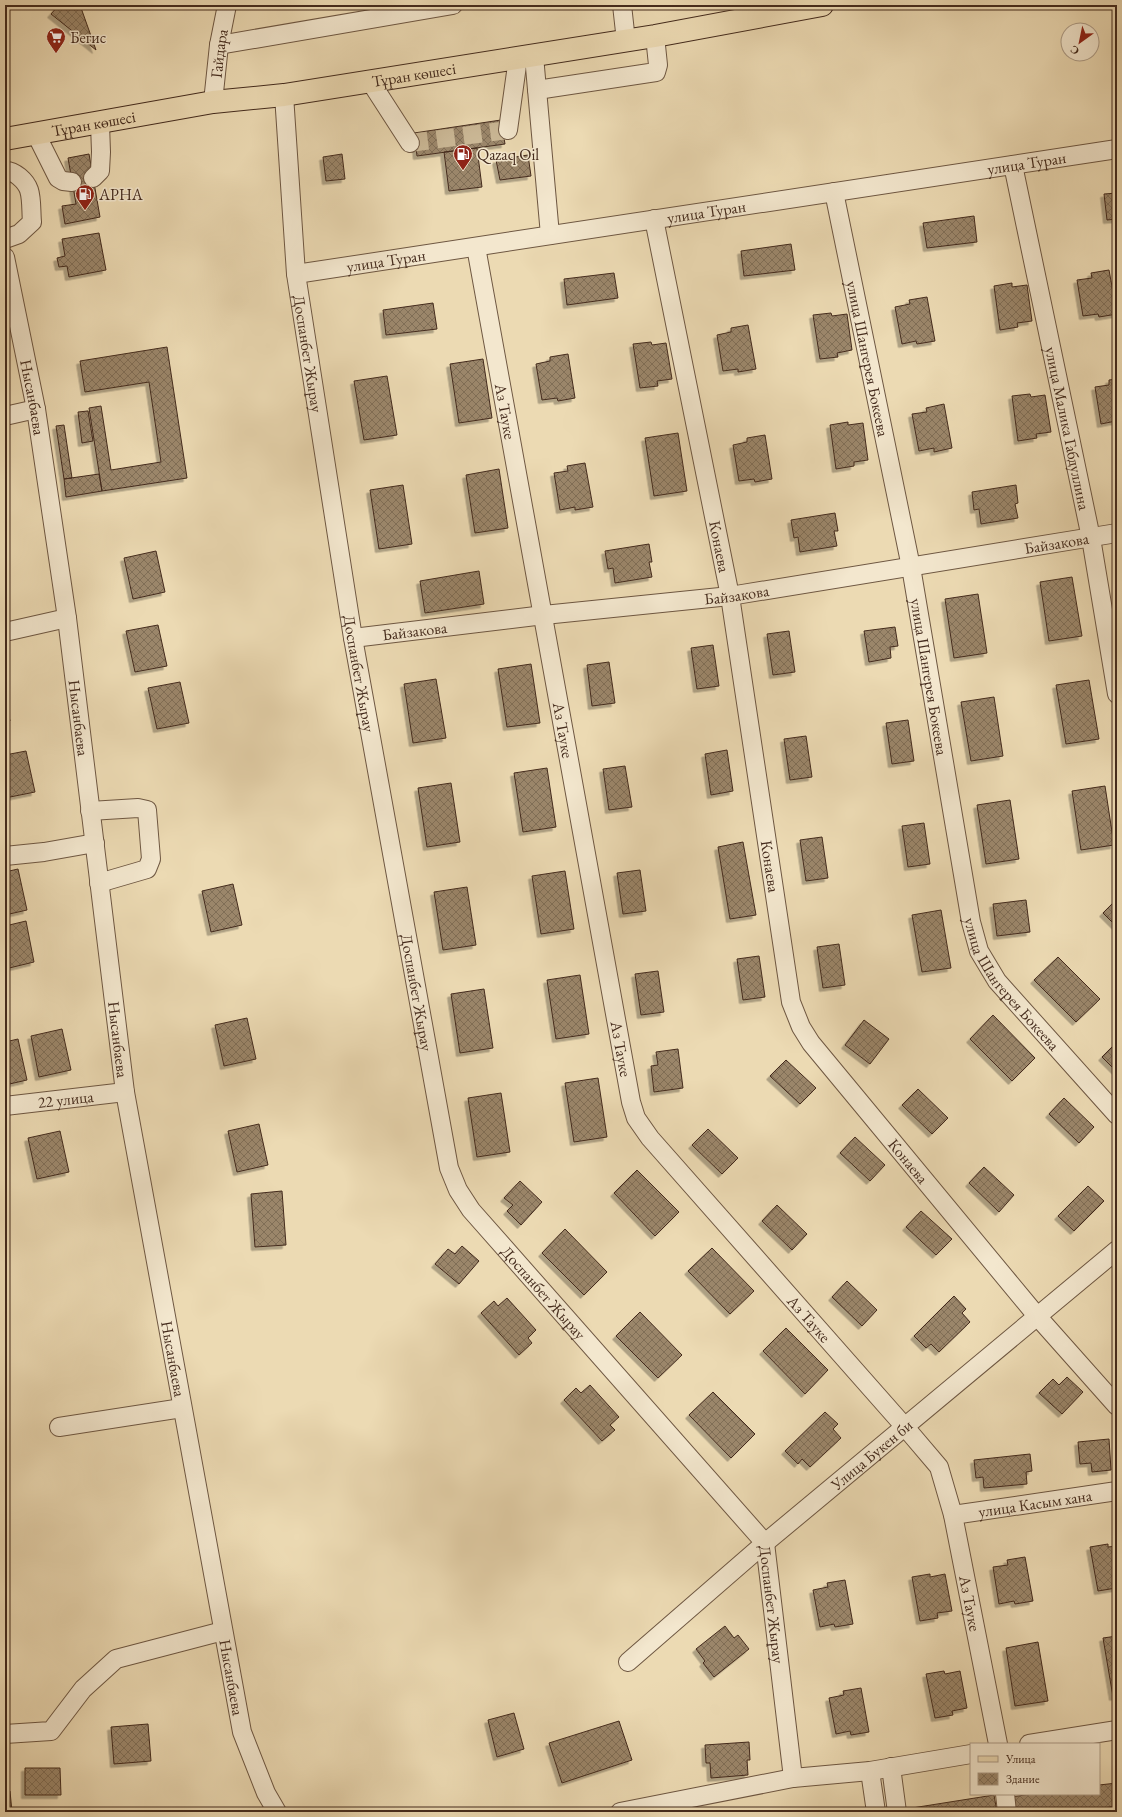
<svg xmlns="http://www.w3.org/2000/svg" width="1122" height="1817" viewBox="0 0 1122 1817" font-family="'EB Garamond',serif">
  <defs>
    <pattern id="building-cross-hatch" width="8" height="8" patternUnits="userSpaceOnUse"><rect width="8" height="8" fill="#9b866b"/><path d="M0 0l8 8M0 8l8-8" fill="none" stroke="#806e57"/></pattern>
    <filter id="shadow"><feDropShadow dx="-3.5" dy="3.5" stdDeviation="0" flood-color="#0004"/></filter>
  </defs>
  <rect width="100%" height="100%" fill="#ecdab3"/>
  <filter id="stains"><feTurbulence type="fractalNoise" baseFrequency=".005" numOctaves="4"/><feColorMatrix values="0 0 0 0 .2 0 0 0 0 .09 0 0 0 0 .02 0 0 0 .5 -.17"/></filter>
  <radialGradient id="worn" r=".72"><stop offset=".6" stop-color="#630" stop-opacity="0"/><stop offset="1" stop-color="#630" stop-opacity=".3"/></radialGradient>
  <!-- building -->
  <path fill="url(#building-cross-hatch)" stroke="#442b1d" filter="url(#shadow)" d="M59,5H80L96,50L51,14Z
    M501,120L505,144L417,156L414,133Z
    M477,148L482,187L449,191L444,152Z
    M89,154L100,217L65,224L62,206L76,204L68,158Z
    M342,154L345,179L326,181L323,157Z
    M528,155L531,176L500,180L496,160Z
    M1117,193V219L1107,220L1104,194Z
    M974,216L977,242L927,248L923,223Z
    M99,233L106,270L69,277L67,266L59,267L57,258L65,256L62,239Z
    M791,244L795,270L744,276L741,251Z
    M1109,270L1117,314L1099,317L1098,314L1083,316L1077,280L1092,278L1091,273Z
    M614,273L618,298L567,305L564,279Z
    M1012,283V287L1027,285L1032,321L1017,323L1018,327L1000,330L994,286Z
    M927,297L935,341L917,344L916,341L902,344L895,307L910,304L909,300Z
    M433,303L437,329L386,335L383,310Z
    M831,313L832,316L847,314L852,350L837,353L838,357L820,359L813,315Z
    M748,325L756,369L738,372V369L723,371L717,335L731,332V328Z
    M651,342L652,345L666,343L672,379L657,381L658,386L640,388L633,344Z
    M167,347L187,478L102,491L89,408L101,406L111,470L161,462L149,382L85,392L80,361Z
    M568,354L575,398L558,401L557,398L542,400L536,364L550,361V357Z
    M483,359L492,418L459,423L450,364Z
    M387,376L397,435L364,440L354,381Z
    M1117,379V424L1116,421L1101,424L1095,387L1109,385V380Z
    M1030,394L1031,397L1045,395L1051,432L1036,434L1037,438L1018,441L1012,396Z
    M944,404L952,448L934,452V448L919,451L912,414L927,412L926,408Z
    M88,411L93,441L82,443L78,412Z
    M848,422V425L863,423L868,460L854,462V466L836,469L830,425Z
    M64,425L72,478L64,479L56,426Z
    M678,433L687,491L654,496L645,438Z
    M765,435L772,479L755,482L754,479L739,481L733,445L747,442V438Z
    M585,463L593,507L575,510V507L560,510L554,473L568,471L567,466Z
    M499,469L508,528L475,533L466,475Z
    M99,474L102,491L66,497L64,479Z
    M403,485L412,544L379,549L370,490Z
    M1016,485L1018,503L1015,504L1018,518L981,524L979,509L974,510L972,492Z
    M835,513L838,531H834L837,546L800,552L798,537L794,538L791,520Z
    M649,544L652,562H649L652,577L615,583L613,568L608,569L605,551Z
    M156,551L165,592L133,599L124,558Z
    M479,571L484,604L425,613L420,581Z
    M1072,577L1082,636L1049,641L1040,582Z
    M978,594L987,653L954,658L945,599Z
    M158,625L167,666L135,672L126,631Z
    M895,627L898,646L890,647L891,658L869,662L864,631Z
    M789,631L795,672L773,675L767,634Z
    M713,645L719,686L697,689L691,648Z
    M609,662L615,703L592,706L587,665Z
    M531,664L540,723L507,727L498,669Z
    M436,679L446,738L413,743L404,684Z
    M1089,680L1099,739L1066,744L1056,685Z
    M180,682L189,723L157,729L148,688Z
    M994,697L1003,756L971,761L961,702Z
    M5,698L10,721L5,722Z
    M908,720L914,761L892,764L886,723Z
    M806,736L812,777L790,780L784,739Z
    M727,750L733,791L711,795L705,754Z
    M26,751L35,792L5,798V755Z
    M625,766L632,807L609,810L603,769Z
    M547,768L556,827L523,832L514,773Z
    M451,783L460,842L427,847L418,788Z
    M1105,786L1114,845L1081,850L1072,791Z
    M1010,800L1019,859L986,864L977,805Z
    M924,823L930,864L908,867L902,826Z
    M822,837L828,878L806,881L800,840Z
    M743,842L756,915L730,919L718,847Z
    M18,869L27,910L5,915V872Z
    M640,870L646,911L623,914L617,873Z
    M565,871L574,929L541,934L532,876Z
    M233,884L242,925L211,932L202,891Z
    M467,887L476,945L443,950L434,892Z
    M1117,899V927L1103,913Z
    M1026,900L1030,932L997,936L993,904Z
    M941,910L951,968L922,972L912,915Z
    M26,921L34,962L5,969V926Z
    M839,944L845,985L823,988L817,947Z
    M759,956L765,997L743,1000L737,959Z
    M1058,957L1100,999L1076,1022L1034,980Z
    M658,971L664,1012L641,1015L635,974Z
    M580,975L589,1034L556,1039L547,980Z
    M484,989L493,1048L460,1053L451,994Z
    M993,1015L1035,1058L1012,1081L970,1039Z
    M247,1018L256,1059L224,1066L215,1025Z
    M864,1020L889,1039L870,1064L845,1045Z
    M62,1029L71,1070L39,1077L31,1036Z
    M18,1039L27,1080L5,1085V1042Z
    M1117,1042V1072L1102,1057Z
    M678,1049L683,1088L654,1092L651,1066L658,1065L656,1052Z
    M786,1060L816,1088L800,1104L770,1076Z
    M598,1078L607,1137L574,1142L565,1083Z
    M918,1089L948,1118L932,1134L902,1105Z
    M501,1093L510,1152L477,1157L468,1098Z
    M1064,1098L1094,1127L1079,1143L1049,1114Z
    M259,1124L268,1165L237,1172L228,1131Z
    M708,1129L738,1158L722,1174L692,1145Z
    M60,1131L69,1172L37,1179L28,1138Z
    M855,1137L885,1165L870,1181L840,1153Z
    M984,1167L1014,1195L999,1212L969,1183Z
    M637,1170L679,1212L655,1236L614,1193Z
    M520,1181L542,1202L521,1225L507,1211L513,1205L504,1198Z
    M1088,1186L1104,1201L1074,1231L1058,1216Z
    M282,1191L286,1245L255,1247L251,1194Z
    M777,1205L807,1234L792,1250L762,1221Z
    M921,1211L952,1239L936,1255L906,1227Z
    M565,1229L607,1272L584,1295L542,1253Z
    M462,1246L479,1261L459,1284L435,1264L448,1249L455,1254Z
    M712,1248L754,1291L730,1314L688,1271Z
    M847,1281L877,1310L862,1326L832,1297Z
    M954,1296L966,1309L962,1313L970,1322L939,1352L931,1344L926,1348L914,1336Z
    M507,1298L536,1330L528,1338L532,1343L519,1355L481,1313L494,1301L498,1306Z
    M640,1312L682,1355L658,1378L616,1336Z
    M786,1328L828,1370L805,1394L763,1351Z
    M1067,1377L1083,1392L1062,1414L1039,1393L1053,1379L1059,1385Z
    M590,1385L619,1417L610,1425L615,1430L602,1441L564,1400L576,1388L581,1393Z
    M713,1392L755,1434L731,1458L689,1415Z
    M825,1412L838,1424L833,1429L841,1438L810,1467L802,1459L798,1464L785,1451Z
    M1109,1439L1111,1470L1092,1472L1091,1463L1080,1464L1078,1442Z
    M1030,1454L1032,1471L1026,1472L1027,1484L984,1488L983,1477L976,1478L974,1460Z
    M1108,1544V1547L1117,1546L1116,1588L1098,1591L1090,1547Z
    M1025,1557L1033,1601L1015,1604L1014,1601L999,1604L993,1567L1008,1565L1007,1560Z
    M930,1574V1577L945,1574L952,1611L937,1613L938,1618L920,1621L912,1577Z
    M845,1580L853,1624L835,1627L834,1624L820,1627L813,1590L828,1587L827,1583Z
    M725,1626L734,1638L738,1635L749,1649L714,1677L703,1663L705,1661L696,1649Z
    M1117,1636V1696L1113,1697L1103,1638Z
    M1038,1642L1048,1701L1015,1706L1006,1648Z
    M944,1671L945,1674L960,1671L967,1708L952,1711L953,1715L935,1718L926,1674Z
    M861,1688L869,1732L851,1735L850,1731L836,1734L829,1698L844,1695L843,1691Z
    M514,1713L524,1749L497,1757L488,1720Z
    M619,1721L632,1760L562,1783L549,1743Z
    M148,1724L151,1761L114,1764L111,1727Z
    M749,1742L750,1760H747L748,1775L711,1778L710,1763H706L705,1745Z
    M25,1768H60L61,1795H25Z
    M1117,1783V1806L1075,1812H1012L1010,1797L1033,1794H1099V1785Z
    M5,1791H10L12,1812H5Z
    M994,1795L997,1812H913L912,1808Z"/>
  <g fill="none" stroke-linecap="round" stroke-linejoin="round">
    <!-- minor-tunnel -->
    <path stroke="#cab795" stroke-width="18" stroke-dasharray="18 9" stroke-linecap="butt" d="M410,143L508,130"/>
    <defs>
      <g id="minor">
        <path d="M622,5L626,41"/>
        <path d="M219,45L453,5"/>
        <path d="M534,56L550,235"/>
        <path d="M370,81L410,143"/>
        <path d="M537,90L656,72L658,65L655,36"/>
        <path id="s1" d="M284,95L296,274L353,638L449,1168L458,1190L471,1210L765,1543L793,1778"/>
        <path id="s2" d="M213,102L219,45L227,5"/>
        <path d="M508,130L518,58"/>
        <path d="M36,134L58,178L63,181L72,182"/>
        <path id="s3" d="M1013,165L1091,538L1117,694"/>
        <path d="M5,171C14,170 26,181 29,190C32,199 31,212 32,222L19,234L5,239"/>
        <path d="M93,178L100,171L101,152L100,124"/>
        <path id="s4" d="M834,192L911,567L971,922L979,951L997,981L1117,1115"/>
        <path id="s5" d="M654,219L730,596L791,1002L801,1027L811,1043L1037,1316L1117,1406"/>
        <path id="s6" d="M476,247L631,1102L636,1118L650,1138L905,1427L939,1467L953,1515L998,1744"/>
        <path id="s7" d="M5,257L36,409L67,618L125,1092L242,1732L266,1793L277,1812"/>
        <path id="s8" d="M296,274L1117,149"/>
        <path d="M5,416L36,409"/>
        <path d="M5,632L67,618"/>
        <path id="s9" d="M353,638L544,615L730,596L1117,533"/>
        <path d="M90,811L138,808L147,810L151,859L147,869L99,883"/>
        <path d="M5,856L44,852L95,843"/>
        <path id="s10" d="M5,1106L125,1092"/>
        <path d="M59,1427L182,1408"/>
        <path id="s11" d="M953,1515L1117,1491"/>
        <path id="s12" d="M628,1662L765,1543L1117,1250"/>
        <path d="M5,1734L51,1731L83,1689L116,1659L223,1631"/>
        <path d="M1029,1744L1117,1730"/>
        <path d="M891,1767L897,1812"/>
        <path d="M870,1771L876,1812"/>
        <path d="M1005,1794L1007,1812"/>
        <path d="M620,1812L793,1778L870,1771L971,1754"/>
      </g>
      <g id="major">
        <path id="s13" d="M5,139L213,102L284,95L655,36L822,5"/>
      </g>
    </defs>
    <!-- minor casing -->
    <use href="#minor" stroke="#6e5742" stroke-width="20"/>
    <!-- major casing -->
    <use href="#major" stroke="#442b1d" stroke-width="24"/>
    <!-- minor -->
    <use href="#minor" stroke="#f3e7ce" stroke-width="18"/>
    <!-- major -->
    <use href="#major" stroke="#ecdab3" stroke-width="22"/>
  </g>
  <!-- icons -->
  <defs>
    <symbol id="supermarket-pin" viewBox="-11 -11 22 30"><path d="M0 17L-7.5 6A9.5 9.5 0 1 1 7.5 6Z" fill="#8f2418" stroke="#f3e7ce"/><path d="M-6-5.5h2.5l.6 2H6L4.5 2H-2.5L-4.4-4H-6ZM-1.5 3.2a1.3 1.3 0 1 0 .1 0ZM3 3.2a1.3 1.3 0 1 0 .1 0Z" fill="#fff"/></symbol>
    <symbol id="fuel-pin" viewBox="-11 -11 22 30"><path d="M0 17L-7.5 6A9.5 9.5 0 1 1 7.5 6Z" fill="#8f2418" stroke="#f3e7ce"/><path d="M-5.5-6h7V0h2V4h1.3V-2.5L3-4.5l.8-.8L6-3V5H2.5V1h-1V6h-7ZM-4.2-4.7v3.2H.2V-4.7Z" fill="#fff"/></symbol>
  </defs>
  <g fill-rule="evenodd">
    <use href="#supermarket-pin" x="45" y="26" width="22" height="30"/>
    <use href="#fuel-pin" x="452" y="143" width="22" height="30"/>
    <use href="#fuel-pin" x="74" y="183" width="22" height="30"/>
  </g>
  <g text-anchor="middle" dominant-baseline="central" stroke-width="3" stroke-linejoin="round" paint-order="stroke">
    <!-- poi labels -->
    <g font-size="16" fill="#442b1d" stroke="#f3e7ce" text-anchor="start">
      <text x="70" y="37">Бегис</text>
      <text x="477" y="154">Qazaq Oil</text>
      <text x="99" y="194">АРНА</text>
    </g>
    <!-- street labels -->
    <g font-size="16" fill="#442b1d" stroke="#f3e7ce">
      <text stroke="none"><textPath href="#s2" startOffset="49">Гайдара</textPath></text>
      <text stroke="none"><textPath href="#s13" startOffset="414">Тұран көшесі</textPath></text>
      <text stroke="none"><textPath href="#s13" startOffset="90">Тұран көшесі</textPath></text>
      <text stroke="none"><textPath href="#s8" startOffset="739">улица Туран</textPath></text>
      <text stroke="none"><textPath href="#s8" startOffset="415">улица Туран</textPath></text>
      <text stroke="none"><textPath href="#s8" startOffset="91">улица Туран</textPath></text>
      <text stroke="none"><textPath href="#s1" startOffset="260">Доспанбет Жырау</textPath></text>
      <text stroke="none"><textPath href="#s4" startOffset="170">улица Шангерея Бокеева</textPath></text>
      <text stroke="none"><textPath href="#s7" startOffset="143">Нысанбаева</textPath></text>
      <text stroke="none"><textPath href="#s6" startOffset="167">Аз Тауке</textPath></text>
      <text stroke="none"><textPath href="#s3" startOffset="269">улица Малика Габдуллина</textPath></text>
      <text stroke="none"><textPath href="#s9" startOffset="710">Байзакова</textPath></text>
      <text stroke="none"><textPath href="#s5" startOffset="334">Конаева</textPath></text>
      <text stroke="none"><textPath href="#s9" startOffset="386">Байзакова</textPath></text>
      <text stroke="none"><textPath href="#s9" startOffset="62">Байзакова</textPath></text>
      <text stroke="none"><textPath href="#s1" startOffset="584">Доспанбет Жырау</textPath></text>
      <text stroke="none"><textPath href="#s4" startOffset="494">улица Шангерея Бокеева</textPath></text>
      <text stroke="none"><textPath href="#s7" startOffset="467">Нысанбаева</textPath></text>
      <text stroke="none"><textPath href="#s6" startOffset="491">Аз Тауке</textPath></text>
      <text stroke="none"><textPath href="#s5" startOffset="658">Конаева</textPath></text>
      <text stroke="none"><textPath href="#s4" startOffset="818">улица Шангерея Бокеева</textPath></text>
      <text stroke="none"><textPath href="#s1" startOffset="908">Доспанбет Жырау</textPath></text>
      <text stroke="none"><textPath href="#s7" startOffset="791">Нысанбаева</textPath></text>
      <text stroke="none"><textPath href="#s6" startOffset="815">Аз Тауке</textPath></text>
      <text stroke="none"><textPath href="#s10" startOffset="61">22 улица</textPath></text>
      <text stroke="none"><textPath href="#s5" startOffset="994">Конаева</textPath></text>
      <text stroke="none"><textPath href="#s1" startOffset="1244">Доспанбет Жырау</textPath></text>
      <text stroke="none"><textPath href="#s6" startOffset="1151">Аз Тауке</textPath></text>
      <text stroke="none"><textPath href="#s7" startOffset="1115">Нысанбаева</textPath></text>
      <text stroke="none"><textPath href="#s12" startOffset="320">Улица Букен би</textPath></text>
      <text stroke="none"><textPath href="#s11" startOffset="83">улица Касым хана</textPath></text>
      <text stroke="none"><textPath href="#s6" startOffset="1488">Аз Тауке</textPath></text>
      <text stroke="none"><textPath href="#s1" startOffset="1640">Доспанбет Жырау</textPath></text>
      <text stroke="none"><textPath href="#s7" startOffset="1439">Нысанбаева</textPath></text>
    </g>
  </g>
  <!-- margin -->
  <rect width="1122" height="1817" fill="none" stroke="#ecdab3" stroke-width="20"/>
  <rect x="6" y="6" width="1110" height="1805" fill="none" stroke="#442b1d" stroke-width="2"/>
  <rect x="10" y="10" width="1102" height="1797" fill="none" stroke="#442b1d"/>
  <!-- legend -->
  <rect x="970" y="1743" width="130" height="52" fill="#f3e7ce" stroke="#ad9c87"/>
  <rect x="978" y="1756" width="20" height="6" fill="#ecdab3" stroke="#ad9c87"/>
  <text x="1006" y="1763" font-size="12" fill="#442b1d">Улица</text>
  <rect x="978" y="1773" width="20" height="12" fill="url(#building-cross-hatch)" stroke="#ad9c87"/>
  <text x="1006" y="1783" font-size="12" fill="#442b1d">Здание</text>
  <!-- north arrow -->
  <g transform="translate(1080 42) rotate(213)"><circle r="19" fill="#f3e7ce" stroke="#ad9c87"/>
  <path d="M0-3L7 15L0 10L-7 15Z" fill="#8f2418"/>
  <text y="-6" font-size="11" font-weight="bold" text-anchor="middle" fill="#442b1d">С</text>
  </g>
  <rect width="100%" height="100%" filter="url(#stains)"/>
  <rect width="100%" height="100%" fill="url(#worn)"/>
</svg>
